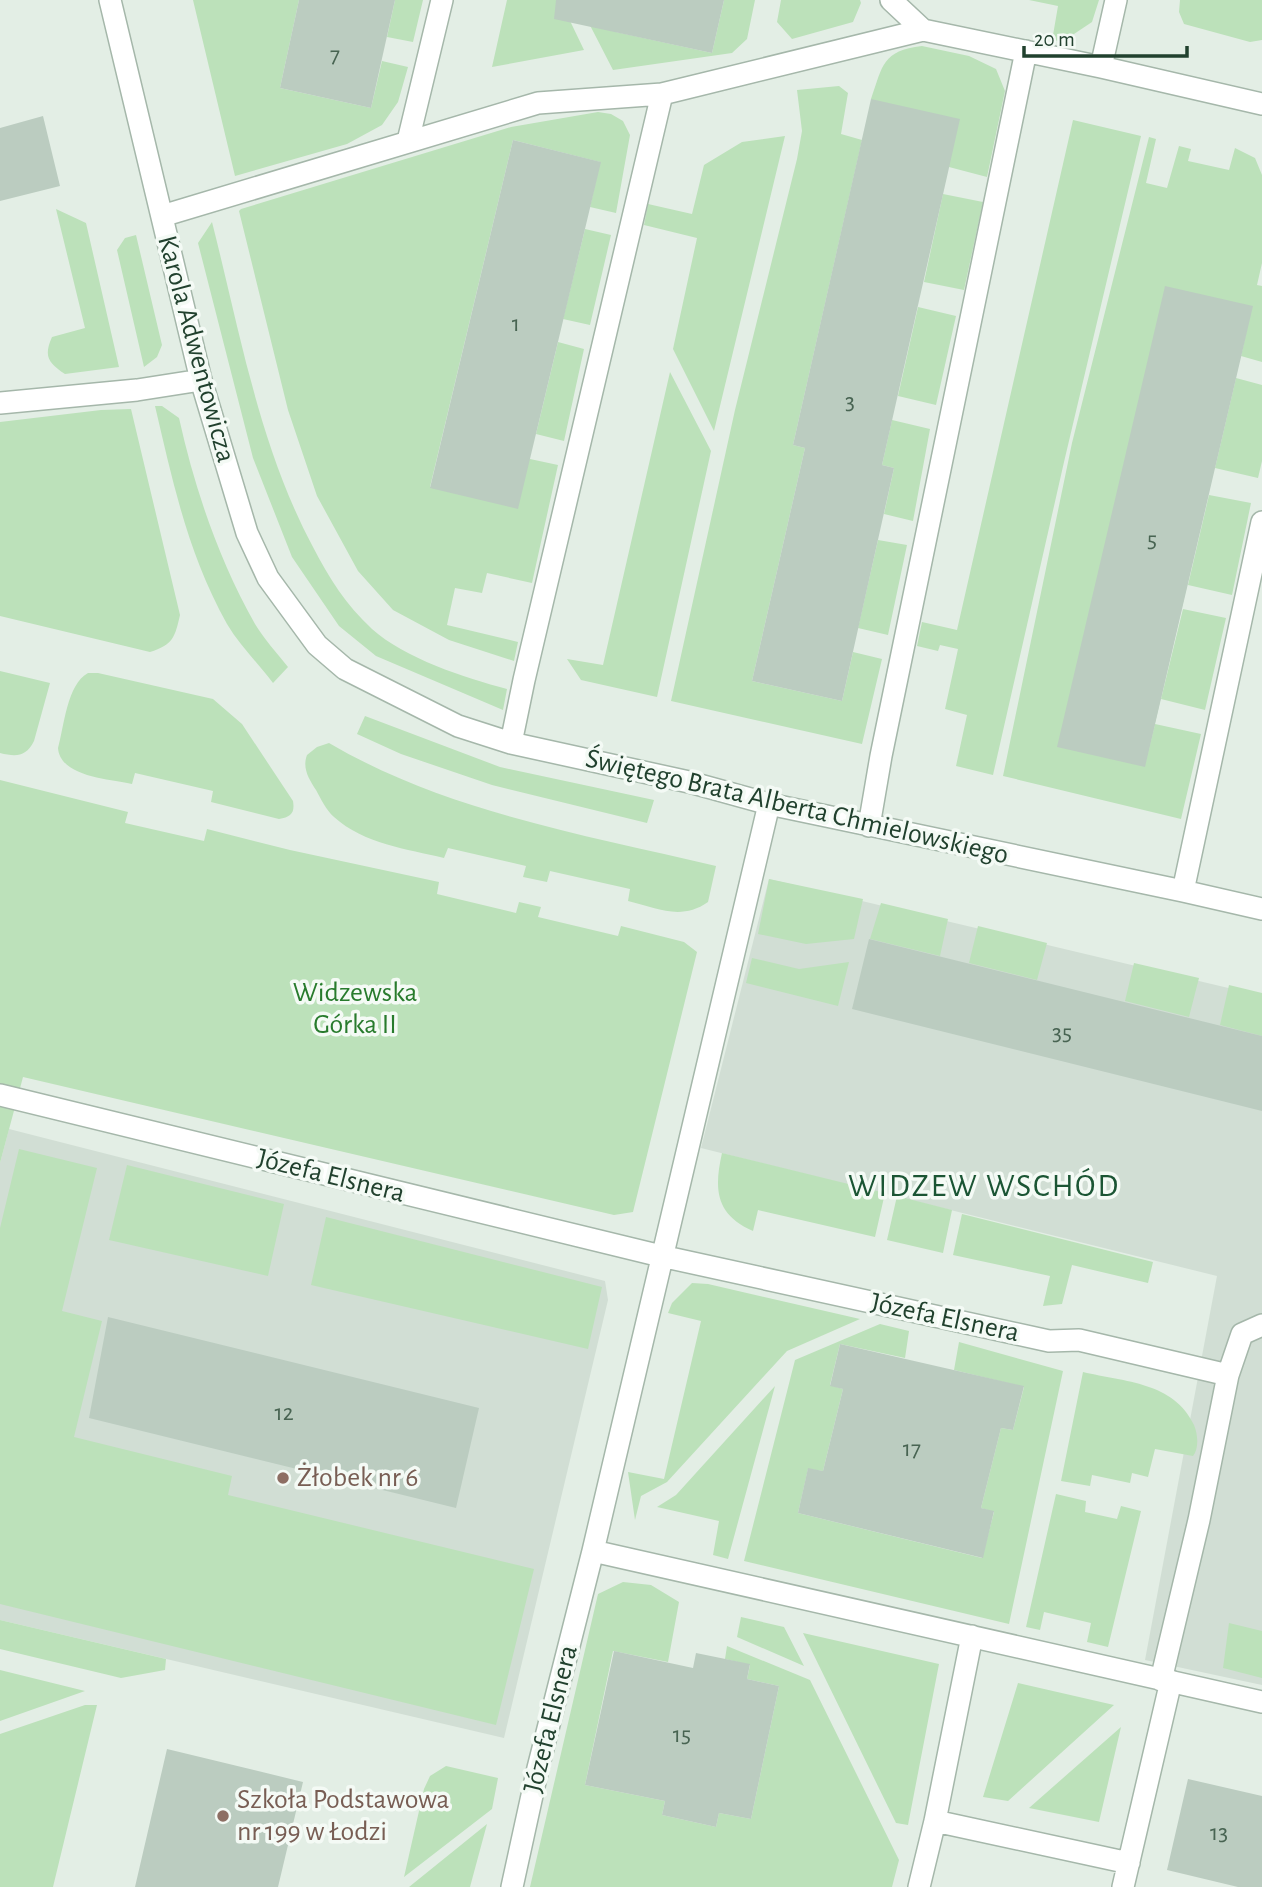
<svg xmlns="http://www.w3.org/2000/svg" width="1262" height="1887" viewBox="0 0 1262 1887" font-family="'Alegreya Sans',sans-serif">
  <rect width="100%" height="100%" fill="#e3eee5"/>
  <!-- built -->
  <path fill="#d1ded4" d="M769,879L1262,996V1685L1145,1660L1217,1276L701,1148Z
    M9,1129L605,1281L608,1300L504,1738L0,1620V1163Z"/>
  <!-- green -->
  <path fill="#bce1ba" d="M193,0H299L280,88L371,108L382,61L408,67L398,102L382,125L347,144L235,176Z
    M395,0H423L413,42L387,37Z
    M507,0H560L584,50L492,67Z
    M577,0L616,32L712,53L724,0H755L747,39L732,53L613,70Z
    M781,0H860L861,3L853,22L792,39L777,22Z
    M1029,0H1099L1092,22L1065,40L1052,41L1058,6Z
    M1180,0H1262V40L1250,42L1184,24L1179,12Z
    M922,46L969,56L996,69L1005,91L987,177L949,167L871,99C883,65 882,51 922,46Z
    M839,86L848,93L841,134L862,140L793,445L805,448L752,681L842,701L853,652L882,659L862,744L671,701L735,410L797,159L802,131L797,90Z
    M598,112L611,114L623,121L630,135L616,213L590,207L600,162L513,140L430,487L530,459L558,465L532,583L487,573L482,593L455,588L447,625L518,642L514,661L449,640L393,610L358,571L317,496L288,410L239,211L241,209L511,127Z
    M1073,120L1141,136L1064,462L993,775L956,766L967,715L945,709L958,649L940,645L938,651L917,646L922,622L957,630Z
    M785,136L714,431L673,349L697,238L644,225L648,204L692,214L704,165L742,142Z
    M1149,137L1156,139L1146,183L1167,188L1179,146L1191,149L1188,161L1229,170L1235,148L1255,158L1262,175V263L1257,285L1262,286V362L1241,356L1252,306L1145,766L1155,724L1201,734L1181,819L1003,776L1072,443Z
    M943,194L983,202L964,290L924,282Z
    M56,209L86,223L119,367L65,374C49,363 43,357 52,337L85,328Z
    M212,222C240,332 259,446 313,547C329,578 346,605 372,629C404,658 465,678 507,689L503,710L376,656L339,626L292,557L253,458L198,243Z
    M585,229L611,235L590,325L563,319Z
    M136,235L162,345L157,357L144,367L117,250L125,238Z
    M918,307L956,316L936,405L898,396Z
    M558,342L584,349L564,441L536,434Z
    M670,372L711,451L657,697L581,680L567,659L603,665Z
    M1236,378L1262,385V461L1258,478L1215,468Z
    M155,406H162L179,418C195,490 219,560 255,624C264,639 277,653 288,667L273,683C258,663 240,646 227,624C188,554 173,483 155,406Z
    M131,409L180,615C175,637 173,645 150,652L0,616V422L101,410Z
    M892,420L930,429L913,521L884,514L894,468L882,465Z
    M1209,495L1251,503L1232,595L1188,585Z
    M878,540L907,545L888,635L858,628Z
    M1183,609L1226,618L1205,710L1161,699Z
    M0,671L50,683L34,741C26,757 16,757 0,753Z
    M88,673H98L213,699L242,724L293,801C295,813 291,817 279,819L211,802L213,791L135,773L132,784C110,779 60,777 58,748C64,727 67,684 88,673Z
    M365,716L500,767L654,800L647,823L492,785L401,754L357,734Z
    M329,743C447,812 585,835 716,866L708,902C681,921 657,908 628,901L630,889L550,871L547,882L523,877L526,866L448,848L444,858C407,849 364,844 334,817C326,810 321,799 316,790C309,779 302,768 307,755L317,747Z
    M0,780L128,812L125,823L204,841L207,829L290,850L439,882L437,894L516,913L519,902L541,907L538,917L618,936L621,926L684,942L697,952L633,1212L614,1215L23,1077L0,1163Z
    M769,879L863,899L854,939L806,944L758,934Z
    M881,903L948,919L940,956L870,939Z
    M978,926L1047,943L1037,980L969,963Z
    M752,958L799,969L849,962L838,1006L746,983Z
    M1134,963L1199,978L1189,1017L1125,1001Z
    M1229,985L1262,993V1036L1220,1025Z
    M19,1149L97,1168L62,1311L102,1321L74,1437L232,1476L228,1495L534,1569L496,1725L0,1604V1228Z
    M722,1153L885,1193L875,1237L758,1210L753,1231C715,1214 714,1189 722,1153Z
    M127,1165L284,1204L268,1276L109,1240Z
    M897,1196L952,1210L943,1253L887,1240Z
    M962,1214L1153,1262L1148,1283L1072,1265L1062,1304L1043,1306L1050,1276L953,1255Z
    M326,1217L602,1287L588,1349L311,1285Z
    M692,1283L708,1284L860,1319L787,1351L667,1482L641,1496L635,1520L628,1472L664,1479L701,1321L668,1313L672,1303Z
    M880,1324L909,1331L905,1358L840,1344L830,1385L843,1389L823,1471L808,1469L798,1513L982,1558L994,1512L981,1508L1001,1428L1013,1430L1024,1387L954,1370L959,1342L1063,1371L1009,1624L744,1561L795,1360Z
    M1083,1372C1125,1382 1174,1382 1194,1425C1198,1434 1199,1449 1193,1456L1155,1449L1148,1477L1132,1473L1130,1483L1092,1475L1090,1486L1061,1481Z
    M775,1386L728,1559L713,1555L719,1521L657,1507L676,1495Z
    M1056,1494L1086,1501L1085,1512L1117,1519L1121,1506L1141,1511L1108,1647L1087,1642L1091,1623L1044,1612L1040,1630L1026,1627Z
    M623,1582L651,1585L679,1602L668,1662L613,1651L585,1785L665,1801L662,1815L716,1827L719,1813L751,1819L779,1686L747,1679L750,1665L725,1659L727,1646L810,1680L899,1860L892,1887H530L598,1594Z
    M741,1617L784,1627L804,1666L737,1637Z
    M0,1620L166,1659L165,1670L121,1678L0,1649Z
    M1229,1623L1262,1631V1678L1223,1668Z
    M803,1633L939,1664L908,1825L896,1823Z
    M0,1670L85,1691L0,1721Z
    M1018,1683L1114,1705L1008,1801L983,1797Z
    M85,1705H97L53,1887H0V1734Z
    M1121,1727L1099,1822L1029,1808Z
    M446,1766L498,1778L492,1809L404,1877L424,1789L430,1776Z
    M487,1824L470,1887H409Z"/>
  <!-- building -->
  <path fill="#bbccc0" d="M299,0H395L371,108L280,88Z
    M556,0H724L712,53L554,19Z
    M871,99L960,119L882,465L894,468L842,701L752,681L805,448L793,445Z
    M43,116L60,186L0,201V128Z
    M513,140L601,162L518,509L430,488Z
    M1165,286L1253,306L1145,767L1057,747Z
    M869,939L1262,1036V1111L852,1009Z
    M108,1317L479,1408L456,1508L89,1418Z
    M840,1344L1024,1386L1013,1430L1001,1428L981,1508L994,1511L983,1558L798,1513L808,1468L823,1471L843,1389L830,1386Z
    M614,1651L693,1668L696,1653L750,1664L747,1679L779,1686L751,1819L719,1813L716,1827L662,1815L665,1801L585,1785Z
    M167,1749L303,1782L278,1887H135Z
    M1188,1779L1262,1796V1887H1238L1167,1870Z"/>
  <g fill="none" stroke-linecap="round" stroke-linejoin="round">
    <defs>
      <path id="minor" d="M110,0L201,380L247,533L268,578L317,645L345,669L458,726L511,743L689,782L769,804L1183,891L1262,909
        M891,0L923,30
        M1101,67L1116,0
        M408,141L442,0
        M162,216L538,103L662,94L923,30L1101,67L1262,104
        M0,403L137,390L201,380
        M511,743L524,680L662,94
        M869,826L881,756L1026,51
        M1183,891L1262,522
        M0,1095L661,1256L1049,1341L1079,1340L1228,1375
        M593,1551L1262,1702
        M1161,1680L1199,1520L1228,1375L1242,1334L1262,1325
        M935,1821L1129,1863
        M512,1887L538,1768L593,1551L769,804
        M919,1887L935,1821L972,1636
        M1123,1887L1171,1681"/>
    </defs>
    <!-- minor casing -->
    <use href="#minor" stroke="#a5b7aa" stroke-width="24"/>
    <!-- minor -->
    <use href="#minor" stroke="#fff" stroke-width="21"/>
  </g>
  <!-- markers -->
  <g fill="#8d6e63" stroke="#f4faf5" stroke-width="2.5">
    <circle cx="283" cy="1478" r="7"/>
    <circle cx="223" cy="1816" r="7"/>
  </g>
  <g text-anchor="middle" dominant-baseline="central" stroke-width="7" stroke-linejoin="round" paint-order="stroke">
    <!-- number labels -->
    <g font-size="24" fill="#486452">
      <text x="335" y="55">7</text>
      <text x="516" y="324">1</text>
      <text x="850" y="402">3</text>
      <text x="1152" y="540">5</text>
      <text x="1062" y="1033">35</text>
      <text x="284" y="1413">12</text>
      <text x="912" y="1449">17</text>
      <text x="682" y="1735">15</text>
      <text x="1219" y="1833">13</text>
    </g>
    <!-- street labels -->
    <g font-size="28" fill="#21412e" stroke="#f4faf5">
      <text transform="translate(196 349) rotate(75)">Karola Adwentowicza</text>
      <text transform="translate(797 807) rotate(13)">Świętego Brata Alberta Chmielowskiego</text>
      <text transform="translate(331 1176) rotate(14)">Józefa Elsnera</text>
      <text transform="translate(945 1318) rotate(12)">Józefa Elsnera</text>
      <text transform="translate(551 1719) rotate(-76)">Józefa Elsnera</text>
    </g>
    <!-- park labels -->
    <g font-size="28" fill="#287b2d" stroke="#f4faf5">
      <text x="355" y="993">Widzewska<tspan x="355" dy="32">Górka II</tspan></text>
    </g>
    <!-- education labels -->
    <g font-size="28" fill="#785e54" stroke="#f4faf5" text-anchor="start">
      <text x="297" y="1478">Żłobek nr 6</text>
      <text x="237" y="1800">Szkoła Podstawowa<tspan x="237" dy="32">nr 199 w Łodzi</tspan></text>
    </g>
    <!-- quarter labels -->
    <g font-size="32" letter-spacing="2" fill="#1b5534" stroke="#f4faf5">
      <text x="984" y="1186">WIDZEW WSCHÓD</text>
    </g>
  </g>
  <!-- scale -->
  <path d="M1024 46v10h163v-10" fill="none" stroke="#21412e" stroke-width="3.5"/>
  <text x="1034" y="46" font-size="21" fill="#21412e" stroke="#f4faf5" stroke-width="5" paint-order="stroke">20 m</text>
</svg>
